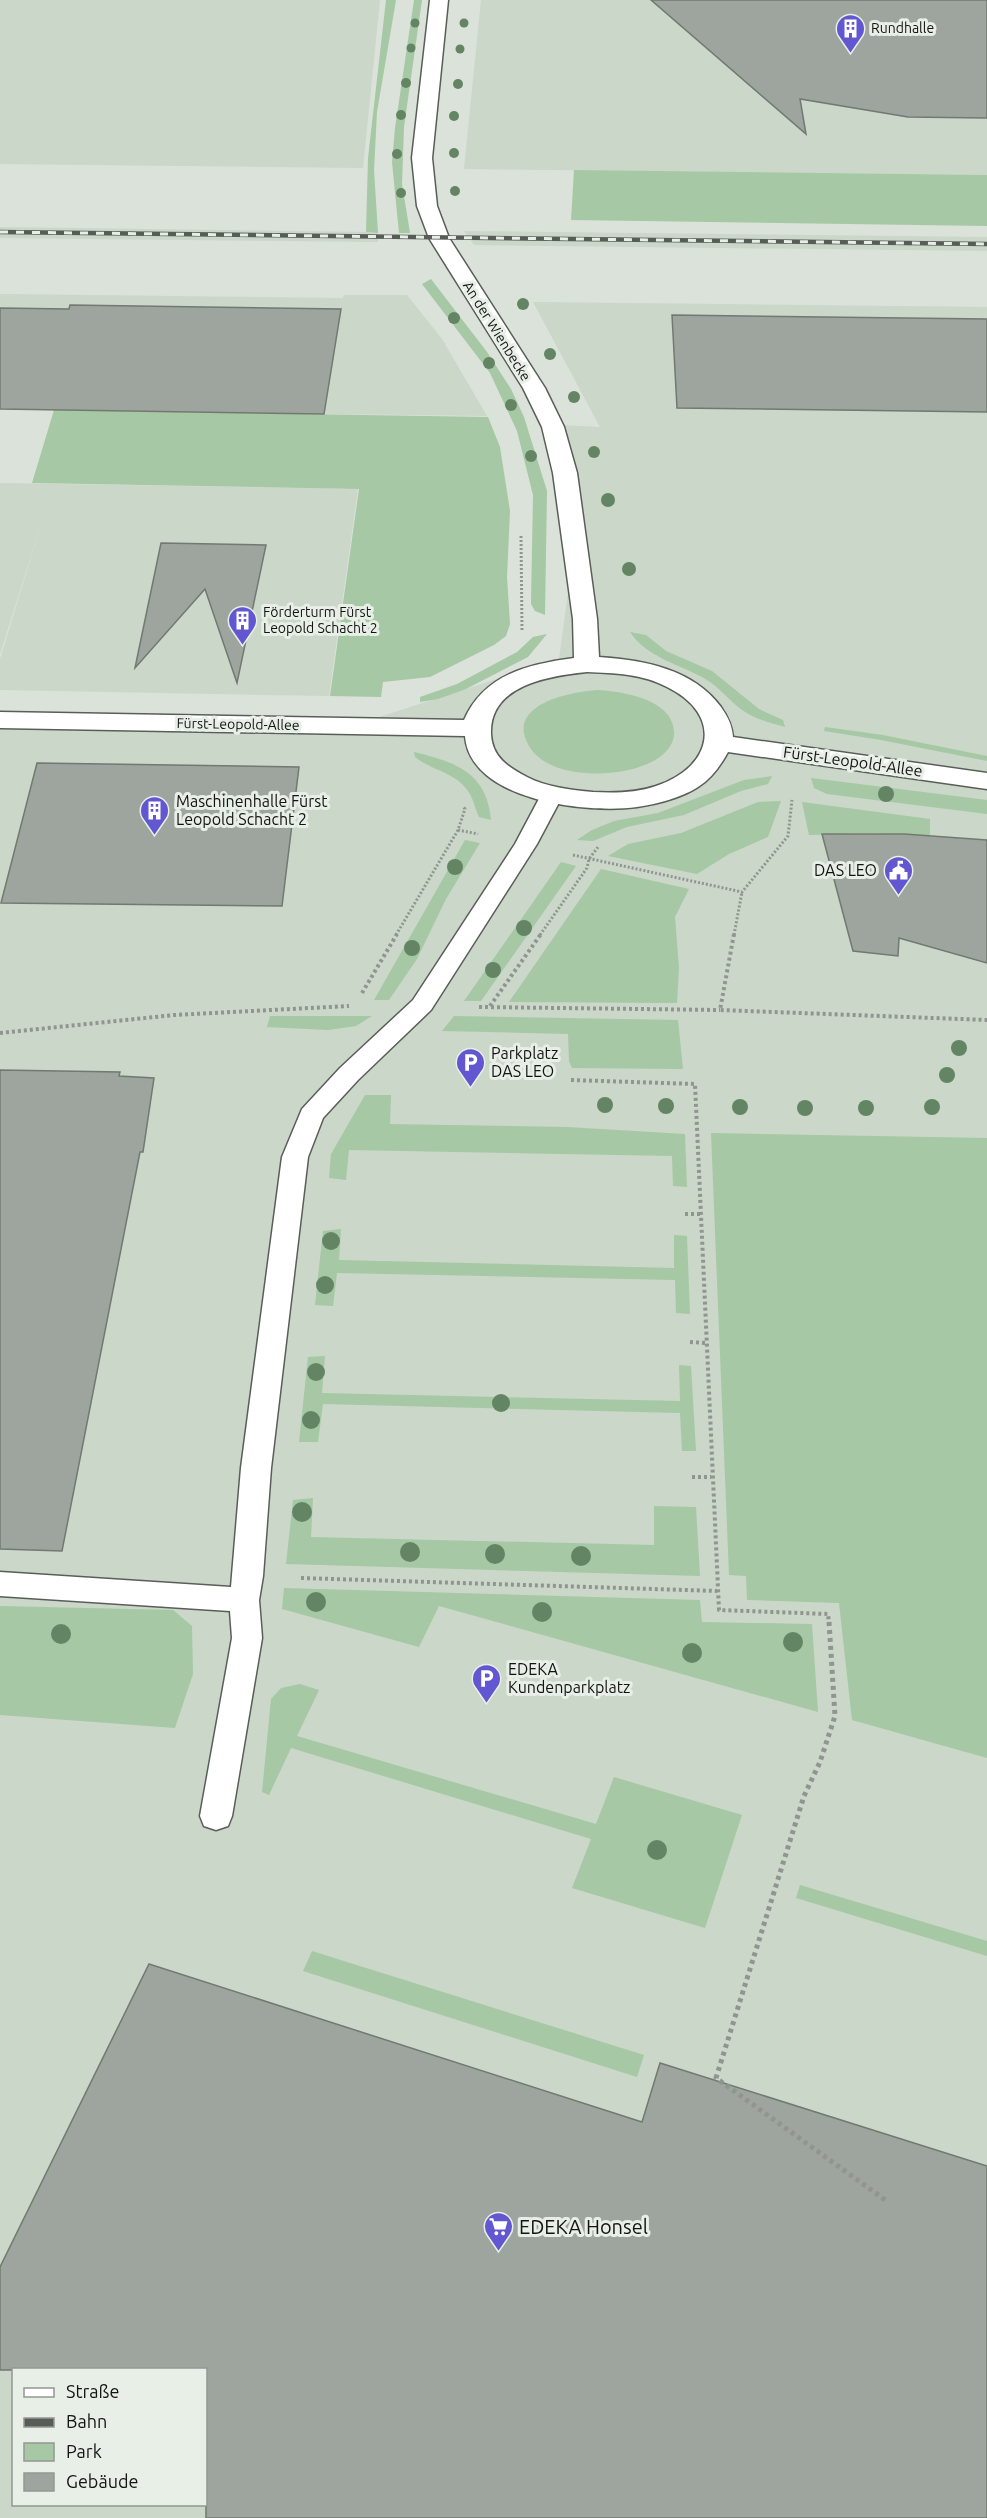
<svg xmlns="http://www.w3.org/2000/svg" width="987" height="2518" viewBox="0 0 987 2518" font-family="Ubuntu,sans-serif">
  <rect width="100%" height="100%" fill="#dae2d9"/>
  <!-- built -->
  <path fill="#cad7c9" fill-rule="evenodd" d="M0,0H380L363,168L0,164Z
    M481,0H987V175L464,169Z
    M0,227L366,232L378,233V242L0,238Z
    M464,231L987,237V251L474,245Z
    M0,294L343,298L344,295H407L442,339L487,416L0,409Z
    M533,302L987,307V2518H0V712L367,721L559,659L581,498L539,424L600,427ZM14,2370H206V2504H14Z
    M0,483L358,489L329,696L0,690V659L44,515L0,654Z"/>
  <!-- green -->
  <path fill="#a6c8a4" d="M386,0H396L377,112L374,170L378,233L366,232L368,158Z
    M414,0H422L404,127L402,184L410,233H399L392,162L395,128Z
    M574,170L987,175V226L571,220Z
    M431,279L487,352L511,389L524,417L547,491L545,615L535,611L531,604L533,495L517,431L490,373L422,284Z
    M54,410L488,417L500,447L510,511L507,577L510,624L506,636L494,645L430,677L383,682L381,697L330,696L359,489L32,483Z
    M630,632L646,635L666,651L712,671L759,709L783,720L785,727C770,723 755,719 742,710C730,701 720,688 707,680C681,664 648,659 630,632Z
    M547,634L528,657L466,689L438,699L420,702V697L457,684L517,652L533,637Z
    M599,690C625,692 676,700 674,735C673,749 658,760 647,764C616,778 549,780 529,746C504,704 573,691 599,690Z
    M825,727L883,735L987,756V761L881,740L824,731Z
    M414,752C456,762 487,773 491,820L479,817C475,809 474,801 470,794C457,772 432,771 415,757Z
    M772,776L768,784L741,791L684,815L627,827L593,841L577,840L592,830L614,821L658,813L744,780Z
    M811,778L987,800V814L827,794L814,788Z
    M781,801L768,837L729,854L697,874L608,856L628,844L681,833L758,802Z
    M802,802L930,819V836L868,833L809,835Z
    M465,840L480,843L446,899L417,959L389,1000H374Z
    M561,862L576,866L481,1001H464Z
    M601,869L689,889L675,917L679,968L677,1003L509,1002Z
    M270,1016H372L356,1026L328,1030L267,1027Z
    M454,1016L678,1020L683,1069L572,1068L569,1061L568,1034L442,1031Z
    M365,1095H391L390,1124L567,1127L685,1134L687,1187L673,1186L672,1156L349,1150L346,1180L329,1178L331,1154Z
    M711,1133L987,1138V1758L852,1720L839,1603L747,1600L746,1576L729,1575Z
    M341,1229L339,1260L674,1268V1235L687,1236L690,1314L676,1313L675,1280L337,1273L333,1306L315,1305L323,1231Z
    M325,1356L322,1393L680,1401L679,1365L691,1366L696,1451H682L680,1413L323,1404L318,1442H299L308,1357Z
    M313,1498L311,1537L654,1545V1506L696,1507L700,1576L286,1564L293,1500Z
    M284,1588L700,1600L702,1622L812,1624L818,1712L439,1606L419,1647L282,1609Z
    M0,1606L173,1610L192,1626L193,1674L175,1728L0,1715Z
    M300,1684L319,1690L297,1736L596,1824L614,1777L742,1815L705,1928L572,1888L591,1839L291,1748L269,1795L262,1792L271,1699L281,1688Z
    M800,1885L987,1941V1956L796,1898Z
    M312,1951L644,2055L637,2077L303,1971Z"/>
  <!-- building -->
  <path fill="#9ea59e" stroke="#727971" stroke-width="1.5" d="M651,0H987V118L908,117L800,99L806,134Z
    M70,305L341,309L324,414L0,409V308L69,309Z
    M672,315L987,319V412L677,408Z
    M161,543L266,545L237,683L205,589L135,668Z
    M37,763L299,767L282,906L1,903Z
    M822,834H904L987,840V963L899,938L898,956L853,951Z
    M0,1070L120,1072L119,1076L154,1078L143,1152H140L62,1551L0,1549Z
    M149,1964L642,2122L660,2063L987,2166V2518H206V2370H0V2267Z"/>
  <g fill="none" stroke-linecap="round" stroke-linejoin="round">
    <defs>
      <path id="service" d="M552,788L560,790L563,795L537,844L431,1010L358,1080L323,1118L308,1157L271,1468L263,1576L259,1600L262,1638L232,1816L228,1826L216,1830L204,1826L200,1816L232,1638L230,1611L0,1596V1572L231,1587L241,1468L282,1157L302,1109L340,1068L413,1000L515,844L541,795L544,790Z"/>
      <path id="minor" d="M430,0H448L432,158L437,206L449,238L545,388L564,427L577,473L597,619L599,657C644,660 693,669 721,707C728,717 732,725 733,737L987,773V789L728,752C721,765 711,779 698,787C681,798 657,804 637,807C588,814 470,801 465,736L0,728V712L464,720C484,674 529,664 574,658L573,619L553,473L542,427L523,388L429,238L417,206L412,158ZM587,672C614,673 643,674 667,687C724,715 713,767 656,786C636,793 614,793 593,792C571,790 546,787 527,777C508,767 492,757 491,734C489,685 549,676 587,672Z"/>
    </defs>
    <!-- service casing -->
    <use href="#service" stroke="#595f58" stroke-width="3"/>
    <!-- minor casing -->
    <use href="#minor" stroke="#595f58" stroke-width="3"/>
    <!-- path-far2 -->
    <path stroke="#90968f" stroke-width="3" stroke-dasharray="2 2" stroke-linecap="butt" d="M521,536L522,631
      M458,830L478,834
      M573,855L742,892L788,836L792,800
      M396,935L458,830L465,809L463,806
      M540,935L587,868L589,859L598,847
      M734,935L742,892"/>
    <!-- path-far1 -->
    <path stroke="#90968f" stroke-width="4" stroke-dasharray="3 3" stroke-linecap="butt" d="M734,934L720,1010L987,1020
      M362,993L397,934
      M490,1006L541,934
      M479,1007L720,1010
      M0,1033L174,1015L349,1006
      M571,1080L695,1084L719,1610L828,1614L829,1623
      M685,1214H700
      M690,1342L706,1343
      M692,1477H711
      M301,1578L717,1591"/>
    <!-- path -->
    <path stroke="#90968f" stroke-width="5" stroke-dasharray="4 4" stroke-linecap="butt" d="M829,1622L835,1716L820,1762L804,1796L716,2078L888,2202"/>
    <!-- service -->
    <use href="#service" fill="#fff" fill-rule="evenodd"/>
    <!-- minor -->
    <use href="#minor" fill="#fff" fill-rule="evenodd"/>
    <defs>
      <path id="rail" d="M0,232L987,244"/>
    </defs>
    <!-- rail casing -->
    <use href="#rail" stroke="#585c57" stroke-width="4.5"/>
    <!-- rail -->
    <use href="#rail" stroke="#e7efe7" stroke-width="3" stroke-dasharray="8" stroke-linecap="butt"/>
  </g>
  <!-- trees -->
  <g fill="#638564">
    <circle cx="415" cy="23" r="4.5"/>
    <circle cx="464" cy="23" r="4.5"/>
    <circle cx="411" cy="48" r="4.5"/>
    <circle cx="460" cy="49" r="4.5"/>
    <circle cx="406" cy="83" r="5"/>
    <circle cx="458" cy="84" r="5"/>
    <circle cx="401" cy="115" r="5"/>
    <circle cx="454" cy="116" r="5"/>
    <circle cx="454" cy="153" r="5"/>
    <circle cx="397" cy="154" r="5"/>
    <circle cx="455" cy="191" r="5"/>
    <circle cx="401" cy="193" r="5"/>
    <circle cx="523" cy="304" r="6"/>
    <circle cx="454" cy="318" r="6"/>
    <circle cx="550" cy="354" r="6"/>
    <circle cx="489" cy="363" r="6"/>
    <circle cx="574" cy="397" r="6"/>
    <circle cx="511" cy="405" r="6"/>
    <circle cx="594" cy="452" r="6"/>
    <circle cx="531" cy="456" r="6"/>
    <circle cx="608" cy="500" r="7"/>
    <circle cx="629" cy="569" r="7"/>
    <circle cx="886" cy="794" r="8"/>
    <circle cx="455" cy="867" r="8"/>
    <circle cx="524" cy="928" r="8"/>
    <circle cx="412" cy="948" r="8"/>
    <circle cx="493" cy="970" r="8"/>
    <circle cx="959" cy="1048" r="8"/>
    <circle cx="947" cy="1075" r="8"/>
    <circle cx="605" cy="1105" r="8"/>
    <circle cx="666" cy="1106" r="8"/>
    <circle cx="740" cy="1107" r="8"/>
    <circle cx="932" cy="1107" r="8"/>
    <circle cx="805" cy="1108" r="8"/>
    <circle cx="866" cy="1108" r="8"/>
    <circle cx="331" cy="1241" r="9"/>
    <circle cx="325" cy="1285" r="9"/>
    <circle cx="316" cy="1372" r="9"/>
    <circle cx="501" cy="1403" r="9"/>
    <circle cx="311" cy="1420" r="9"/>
    <circle cx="302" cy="1512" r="10"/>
    <circle cx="410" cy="1552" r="10"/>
    <circle cx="495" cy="1554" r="10"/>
    <circle cx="581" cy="1556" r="10"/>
    <circle cx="316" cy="1602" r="10"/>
    <circle cx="542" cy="1612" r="10"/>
    <circle cx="61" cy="1634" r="10"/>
    <circle cx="793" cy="1642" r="10"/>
    <circle cx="692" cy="1653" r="10"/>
    <circle cx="657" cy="1850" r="10"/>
  </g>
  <!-- icons -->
  <defs>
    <symbol id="building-pin" viewBox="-11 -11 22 30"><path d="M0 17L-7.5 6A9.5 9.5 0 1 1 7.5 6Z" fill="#6257d0" stroke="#e7efe7"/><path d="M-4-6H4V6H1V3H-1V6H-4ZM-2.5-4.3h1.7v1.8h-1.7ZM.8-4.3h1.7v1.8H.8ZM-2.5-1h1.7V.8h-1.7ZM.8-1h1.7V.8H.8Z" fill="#fff"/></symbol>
    <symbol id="civic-pin" viewBox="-11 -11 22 30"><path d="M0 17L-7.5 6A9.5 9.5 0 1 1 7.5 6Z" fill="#6257d0" stroke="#e7efe7"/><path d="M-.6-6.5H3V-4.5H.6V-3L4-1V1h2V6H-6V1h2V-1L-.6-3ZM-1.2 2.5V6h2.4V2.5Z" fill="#fff"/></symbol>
    <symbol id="parking-pin" viewBox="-11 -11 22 30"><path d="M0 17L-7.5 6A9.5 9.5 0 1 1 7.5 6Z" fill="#6257d0" stroke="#e7efe7"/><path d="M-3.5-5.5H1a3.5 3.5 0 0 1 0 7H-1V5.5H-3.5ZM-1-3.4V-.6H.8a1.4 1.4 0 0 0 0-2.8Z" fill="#fff"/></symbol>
    <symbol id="supermarket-pin" viewBox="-11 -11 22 30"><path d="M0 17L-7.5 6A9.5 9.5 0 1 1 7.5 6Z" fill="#6257d0" stroke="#e7efe7"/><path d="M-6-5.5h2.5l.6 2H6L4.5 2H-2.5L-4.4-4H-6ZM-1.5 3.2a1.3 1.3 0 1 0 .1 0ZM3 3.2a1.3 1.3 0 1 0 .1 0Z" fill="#fff"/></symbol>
  </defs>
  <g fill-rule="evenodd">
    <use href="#building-pin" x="834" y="12" width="33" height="45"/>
    <use href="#building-pin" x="226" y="604" width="33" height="45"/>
    <use href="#building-pin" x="138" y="794" width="33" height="45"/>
    <use href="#civic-pin" x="882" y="854" width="33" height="45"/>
    <use href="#parking-pin" x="454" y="1046" width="33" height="45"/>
    <use href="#parking-pin" x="470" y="1662" width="33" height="45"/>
    <use href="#supermarket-pin" x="482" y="2210" width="33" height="45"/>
  </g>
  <g text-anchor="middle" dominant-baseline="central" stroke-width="6" stroke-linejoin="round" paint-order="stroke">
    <!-- far-poi labels -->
    <g font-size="14" fill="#131512" stroke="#e7efe7" text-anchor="start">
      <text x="871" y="28">Rundhalle</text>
      <text x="263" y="612">Förderturm Fürst<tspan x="263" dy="16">Leopold Schacht 2</tspan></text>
    </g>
    <!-- far-street labels -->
    <g font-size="14" fill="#131512" stroke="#e7efe7">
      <text transform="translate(497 331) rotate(58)">An der Wienbecke</text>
      <text transform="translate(238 724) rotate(1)">Fürst-Leopold-Allee</text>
    </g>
    <!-- street labels -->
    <g font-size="16" fill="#131512" stroke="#e7efe7">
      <text transform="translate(853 761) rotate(8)">Fürst-Leopold-Allee</text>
    </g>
    <!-- poi labels -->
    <g font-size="16" fill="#131512" stroke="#e7efe7" text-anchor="start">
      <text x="176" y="801">Maschinenhalle Fürst<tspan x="176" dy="18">Leopold Schacht 2</tspan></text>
      <text x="877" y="870" text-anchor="end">DAS LEO</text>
      <text x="491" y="1053">Parkplatz<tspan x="491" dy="18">DAS LEO</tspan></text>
      <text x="508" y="1669">EDEKA<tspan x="508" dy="18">Kundenparkplatz</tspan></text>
    </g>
    <!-- near-poi labels -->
    <g font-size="20" fill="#131512" stroke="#e7efe7" text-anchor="start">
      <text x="519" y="2226">EDEKA Honsel</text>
    </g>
  </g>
  <!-- legend -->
  <rect x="12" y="2368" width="195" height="138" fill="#e7efe7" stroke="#929892" stroke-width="1.5"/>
  <rect x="24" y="2388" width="30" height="9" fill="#ffffff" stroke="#929892" stroke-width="1.5"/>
  <text x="66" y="2398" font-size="18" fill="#131512">Straße</text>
  <rect x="24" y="2418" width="30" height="9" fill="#585c57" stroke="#929892" stroke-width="1.5"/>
  <text x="66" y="2428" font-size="18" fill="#131512">Bahn</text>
  <rect x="24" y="2443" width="30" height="18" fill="#a6c8a4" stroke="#929892" stroke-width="1.5"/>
  <text x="66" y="2458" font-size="18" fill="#131512">Park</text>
  <rect x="24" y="2473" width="30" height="18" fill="#9ea59e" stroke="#929892" stroke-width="1.5"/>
  <text x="66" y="2488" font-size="18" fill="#131512">Gebäude</text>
</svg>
